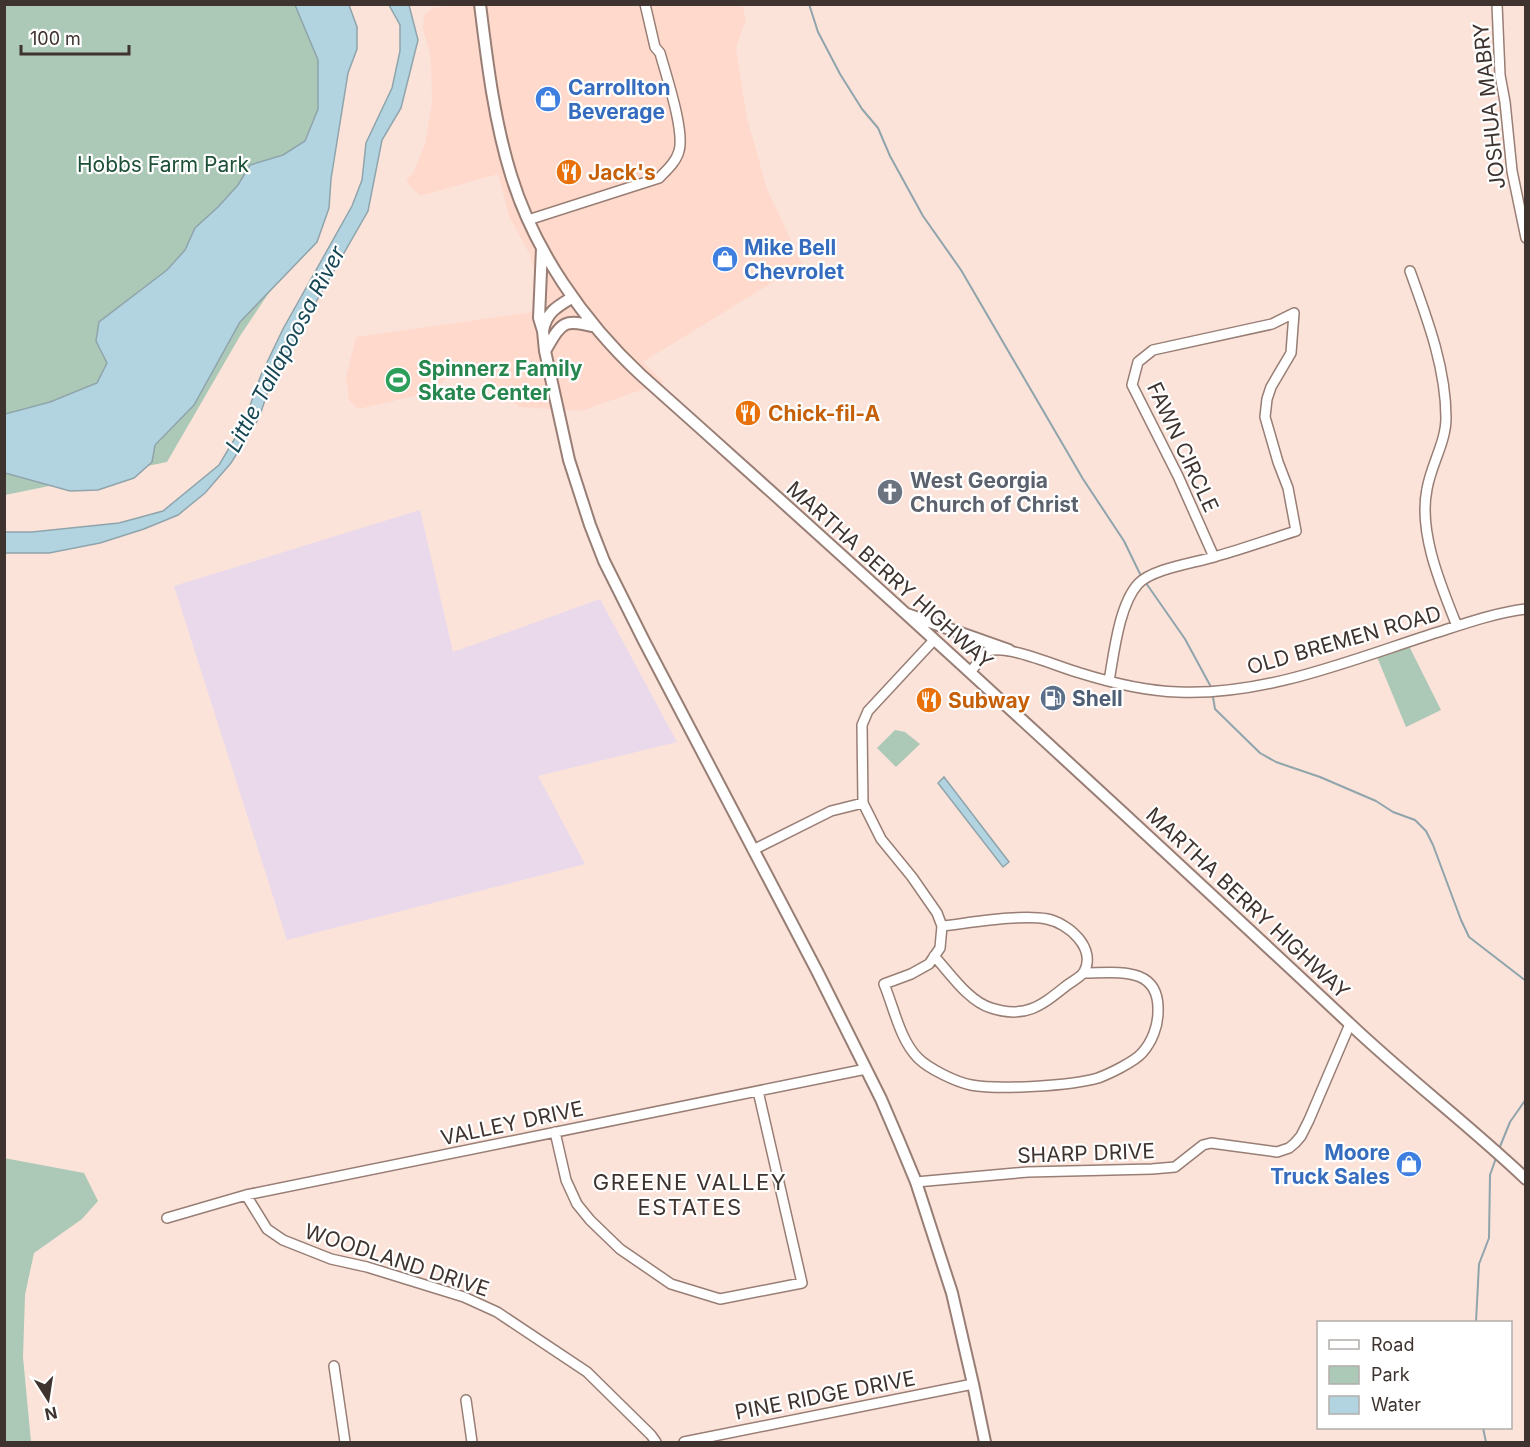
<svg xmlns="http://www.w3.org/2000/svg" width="1530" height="1447" viewBox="0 0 1530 1447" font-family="Inter,sans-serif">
  <rect width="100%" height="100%" fill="#fbe3da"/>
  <!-- built -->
  <path fill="#ffd9cb" d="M462,4L742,5L746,19L736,48L747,118L767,189L802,264L643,362L664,382L581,411L519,407L478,369L459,362L441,384L424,394L358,409L349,400L346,377L356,337L532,312L534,272L530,255L509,216L498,174L420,196L406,181L413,173L425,144L432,104L431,58L423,29L424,15L432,8Z"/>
  <!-- industrial -->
  <path fill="#e9d9eb" d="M420,510L453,652L600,599L677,742L538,776L585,864L287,940L174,586Z"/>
  <!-- green -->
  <path fill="#acc8b7" d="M5,5H347L319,218L240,336L167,462L5,495Z
    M1409,646L1441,710L1406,727L1377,657Z
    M895,730L905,732L920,744L896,767L877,748Z
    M4,1158L84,1173L98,1201L82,1219L34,1253L25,1295L23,1357L31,1442H5Z"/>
  <!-- water -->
  <path fill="#b2d4e1" stroke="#8fa4ab" stroke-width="1.5" d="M295,5H349L357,27V49L348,73L331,179L329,208L317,242L240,322L194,405L155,445L152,462L134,478L98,490L70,491L5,473V414L50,402L97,383L107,363L96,341L99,322L167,270L185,250L195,228L218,207L238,185L250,165L283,155L305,141L318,109V60Z
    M389,5H409L418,40L401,108L382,140L368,211L272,379L259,418L231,463L205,493L178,515L144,529L100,543L49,553H5V532H32L119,523L163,511L219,465L243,425L261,375L283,329L352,206L362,180L366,143L392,88L400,51V25Z
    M944,777L1009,862L1003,867L938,783Z"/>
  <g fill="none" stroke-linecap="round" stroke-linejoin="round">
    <!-- stream -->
    <path stroke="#8fa4ab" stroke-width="2" d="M809,4L818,32L840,74L862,109L878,128L890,156L923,216L961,270L1083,479L1124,541L1142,578
      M1146,583L1185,639L1211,687
      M1213,697L1215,709L1260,753L1276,762L1320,777L1376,801L1393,812L1415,820L1426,831L1433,845L1461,920L1469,937L1526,981
      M1499,1149L1510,1122L1526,1099
      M1476,1322L1479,1264L1489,1238L1490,1175L1496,1158
      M1483,1428L1486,1442"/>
    <defs>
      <path id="minor" d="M1497,4L1500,75L1505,102L1512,171L1526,238
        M528,220L659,178C667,170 676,162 679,151C685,131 666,75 660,53L655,47L645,4
        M1410,271C1427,318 1446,368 1446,418C1446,442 1431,465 1427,489C1418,532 1441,586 1457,626
        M934,640L868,711L862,725L863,803L881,839L912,877L937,913L942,926L940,948L929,964L911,974L884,984C894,1008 900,1040 918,1058C929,1069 956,1082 971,1085C999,1090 1070,1086 1098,1078C1109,1074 1134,1062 1142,1053C1152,1042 1158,1026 1158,1012C1160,965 1117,973 1083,973
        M970,672L988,651C1008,644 1058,667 1080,673C1112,683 1144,691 1178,692C1263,696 1349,661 1429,635C1461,625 1493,613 1526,609
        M1109,681C1114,653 1119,605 1138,584C1153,568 1196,563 1217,556C1243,549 1270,539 1296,531L1288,488L1278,462L1265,417L1267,399L1271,387L1291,353L1294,313L1272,324L1153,350L1138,362L1132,385L1178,476L1214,557
        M753,850L831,811L863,803
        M934,956C950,973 968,1001 991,1008C1025,1019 1041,1006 1066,986C1071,982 1081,977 1084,972C1097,948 1068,923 1047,919C1020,914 970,923 942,926
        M555,1132L566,1180L577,1204L590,1220L620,1249L671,1284L720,1299L802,1283L758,1091
        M916,1182L1028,1172L1152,1169L1175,1167L1203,1145L1211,1143L1277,1152L1289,1148L1295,1143L1301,1136L1309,1120L1350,1024
        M246,1195L267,1229L283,1240L331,1259L367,1267L464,1297L497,1312L587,1372L651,1435L656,1442
        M167,1218L246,1195L866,1069
        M334,1366L345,1442
        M466,1400L472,1442
        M684,1442L973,1384"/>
      <path id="major" d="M480,4C487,61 494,120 511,175C534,250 583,321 641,375C880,588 1116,805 1350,1024C1407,1078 1469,1125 1526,1179
        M542,248L539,318L543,331L545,351L569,460L590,525L604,561L644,641L817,971L881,1099L899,1141L916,1182L952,1293L973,1384L985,1442
        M543,331C546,312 558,306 573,297
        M545,351C562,322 563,318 596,327
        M907,614L1009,650"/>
    </defs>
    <!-- minor casing -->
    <use href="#minor" stroke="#987e74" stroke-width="12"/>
    <!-- major casing -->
    <use href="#major" stroke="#987e74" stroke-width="14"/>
    <!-- minor -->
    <use href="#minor" stroke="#fff" stroke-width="9"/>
    <!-- major -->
    <use href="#major" stroke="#fff" stroke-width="10"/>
  </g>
  <!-- icons -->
  <defs>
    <symbol id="shop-disc" viewBox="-11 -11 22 22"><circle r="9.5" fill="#3f7fe0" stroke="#fff"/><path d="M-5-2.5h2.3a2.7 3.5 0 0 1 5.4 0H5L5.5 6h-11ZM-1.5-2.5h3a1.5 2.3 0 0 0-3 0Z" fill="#fff"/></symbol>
    <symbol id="restaurant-disc" viewBox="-11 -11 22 22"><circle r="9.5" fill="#e8710a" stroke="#fff"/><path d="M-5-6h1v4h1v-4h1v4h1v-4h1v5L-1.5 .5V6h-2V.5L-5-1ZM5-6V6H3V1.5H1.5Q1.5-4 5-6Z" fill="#fff"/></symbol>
    <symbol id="stadium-disc" viewBox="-11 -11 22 22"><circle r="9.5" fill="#2e9e5b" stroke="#fff"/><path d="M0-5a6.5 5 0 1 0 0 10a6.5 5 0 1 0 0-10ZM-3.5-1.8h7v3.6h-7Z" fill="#fff"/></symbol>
    <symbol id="church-disc" viewBox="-11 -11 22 22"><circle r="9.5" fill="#6b7280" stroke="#fff"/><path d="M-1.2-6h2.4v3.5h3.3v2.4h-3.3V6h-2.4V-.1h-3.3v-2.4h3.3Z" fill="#fff"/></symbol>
    <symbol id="fuel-disc" viewBox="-11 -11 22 22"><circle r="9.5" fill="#5c6f8a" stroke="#fff"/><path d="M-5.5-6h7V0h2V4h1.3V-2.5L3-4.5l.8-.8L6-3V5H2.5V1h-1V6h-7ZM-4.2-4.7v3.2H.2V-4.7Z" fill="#fff"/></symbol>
  </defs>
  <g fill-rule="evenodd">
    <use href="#shop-disc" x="533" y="84" width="30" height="30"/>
    <use href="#restaurant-disc" x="554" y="157" width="30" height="30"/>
    <use href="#shop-disc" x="710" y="244" width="30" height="30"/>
    <use href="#stadium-disc" x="383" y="365" width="30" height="30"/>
    <use href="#restaurant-disc" x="733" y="398" width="30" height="30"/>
    <use href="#church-disc" x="875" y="477" width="30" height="30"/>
    <use href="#fuel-disc" x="1038" y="683" width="30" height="30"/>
    <use href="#restaurant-disc" x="914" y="685" width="30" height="30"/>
    <use href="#shop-disc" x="1394" y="1149" width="30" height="30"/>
  </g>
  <g text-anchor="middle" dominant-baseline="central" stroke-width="4.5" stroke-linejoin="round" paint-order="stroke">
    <!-- shop labels -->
    <g font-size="21" font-weight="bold" fill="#366cbe" stroke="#fff" text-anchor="start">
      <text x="568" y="87">Carrollton<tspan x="568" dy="24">Beverage</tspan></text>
      <text x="744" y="247">Mike Bell<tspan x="744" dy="24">Chevrolet</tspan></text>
      <text x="1390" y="1152" text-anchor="end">Moore<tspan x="1390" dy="24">Truck Sales</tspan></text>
    </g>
    <!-- street labels -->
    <g font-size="21" fill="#3e332e" stroke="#fff">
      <text transform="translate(1489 106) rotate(-96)">JOSHUA MABRY</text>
      <text transform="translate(1183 447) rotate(65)">FAWN CIRCLE</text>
      <text transform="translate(890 575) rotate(42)">MARTHA BERRY HIGHWAY</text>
      <text transform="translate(1344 640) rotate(-16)">OLD BREMEN ROAD</text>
      <text transform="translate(1248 903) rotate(43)">MARTHA BERRY HIGHWAY</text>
      <text transform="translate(512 1123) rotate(-12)">VALLEY DRIVE</text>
      <text transform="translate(1086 1153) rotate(-2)">SHARP DRIVE</text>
      <text transform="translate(397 1260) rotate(18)">WOODLAND DRIVE</text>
      <text transform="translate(825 1395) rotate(-11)">PINE RIDGE DRIVE</text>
    </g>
    <!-- park labels -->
    <g font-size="21" fill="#1d5037" stroke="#fff">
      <text x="163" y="164">Hobbs Farm Park</text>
    </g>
    <!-- food labels -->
    <g font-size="21" font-weight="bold" fill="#c56008" stroke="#fff" text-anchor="start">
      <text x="588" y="172">Jack's</text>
      <text x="768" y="413">Chick-fil-A</text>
      <text x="948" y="700">Subway</text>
    </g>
    <!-- leisure labels -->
    <g font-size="21" font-weight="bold" fill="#27864d" stroke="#fff" text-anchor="start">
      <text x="418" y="368">Spinnerz Family<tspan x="418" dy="24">Skate Center</tspan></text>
    </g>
    <!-- worship labels -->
    <g font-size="21" font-weight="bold" fill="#5b616d" stroke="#fff" text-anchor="start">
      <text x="910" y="480">West Georgia<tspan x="910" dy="24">Church of Christ</tspan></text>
    </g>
    <!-- service labels -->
    <g font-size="21" font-weight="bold" fill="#4e5e75" stroke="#fff" text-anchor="start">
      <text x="1072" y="698">Shell</text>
    </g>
    <!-- water labels -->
    <g font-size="22" font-style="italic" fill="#174755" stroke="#fff">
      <text transform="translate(285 349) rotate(-62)">Little Tallapoosa River</text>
    </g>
    <!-- neighbourhood labels -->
    <g font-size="22" letter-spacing="1.5" fill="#3e332e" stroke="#fff">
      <text x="690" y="1182">GREENE VALLEY<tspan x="690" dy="25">ESTATES</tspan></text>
    </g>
  </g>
  <!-- border -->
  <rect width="1530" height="1447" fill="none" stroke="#3e332e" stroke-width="12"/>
  <!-- legend -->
  <rect x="1317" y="1321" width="195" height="108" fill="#ffffff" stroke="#b2adab" stroke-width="1.5"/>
  <rect x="1329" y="1340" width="30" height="9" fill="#ffffff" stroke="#b2adab" stroke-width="1.5"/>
  <text x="1371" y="1351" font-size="18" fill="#3e332e">Road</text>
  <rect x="1329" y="1366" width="30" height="18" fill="#acc8b7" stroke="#b2adab" stroke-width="1.5"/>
  <text x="1371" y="1381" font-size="18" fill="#3e332e">Park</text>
  <rect x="1329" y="1396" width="30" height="18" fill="#b2d4e1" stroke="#b2adab" stroke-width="1.5"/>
  <text x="1371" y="1411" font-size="18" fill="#3e332e">Water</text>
  <!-- north arrow -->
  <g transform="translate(48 1399) rotate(168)" stroke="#ffffff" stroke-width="4.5" paint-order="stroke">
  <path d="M0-4.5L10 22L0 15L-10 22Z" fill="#3e332e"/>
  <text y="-9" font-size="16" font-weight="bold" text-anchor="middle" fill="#3e332e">N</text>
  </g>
  <!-- scale -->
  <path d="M21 45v9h108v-9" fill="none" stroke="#3e332e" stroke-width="3"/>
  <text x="30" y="45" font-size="18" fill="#3e332e" stroke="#ffffff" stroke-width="4.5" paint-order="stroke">100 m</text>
</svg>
